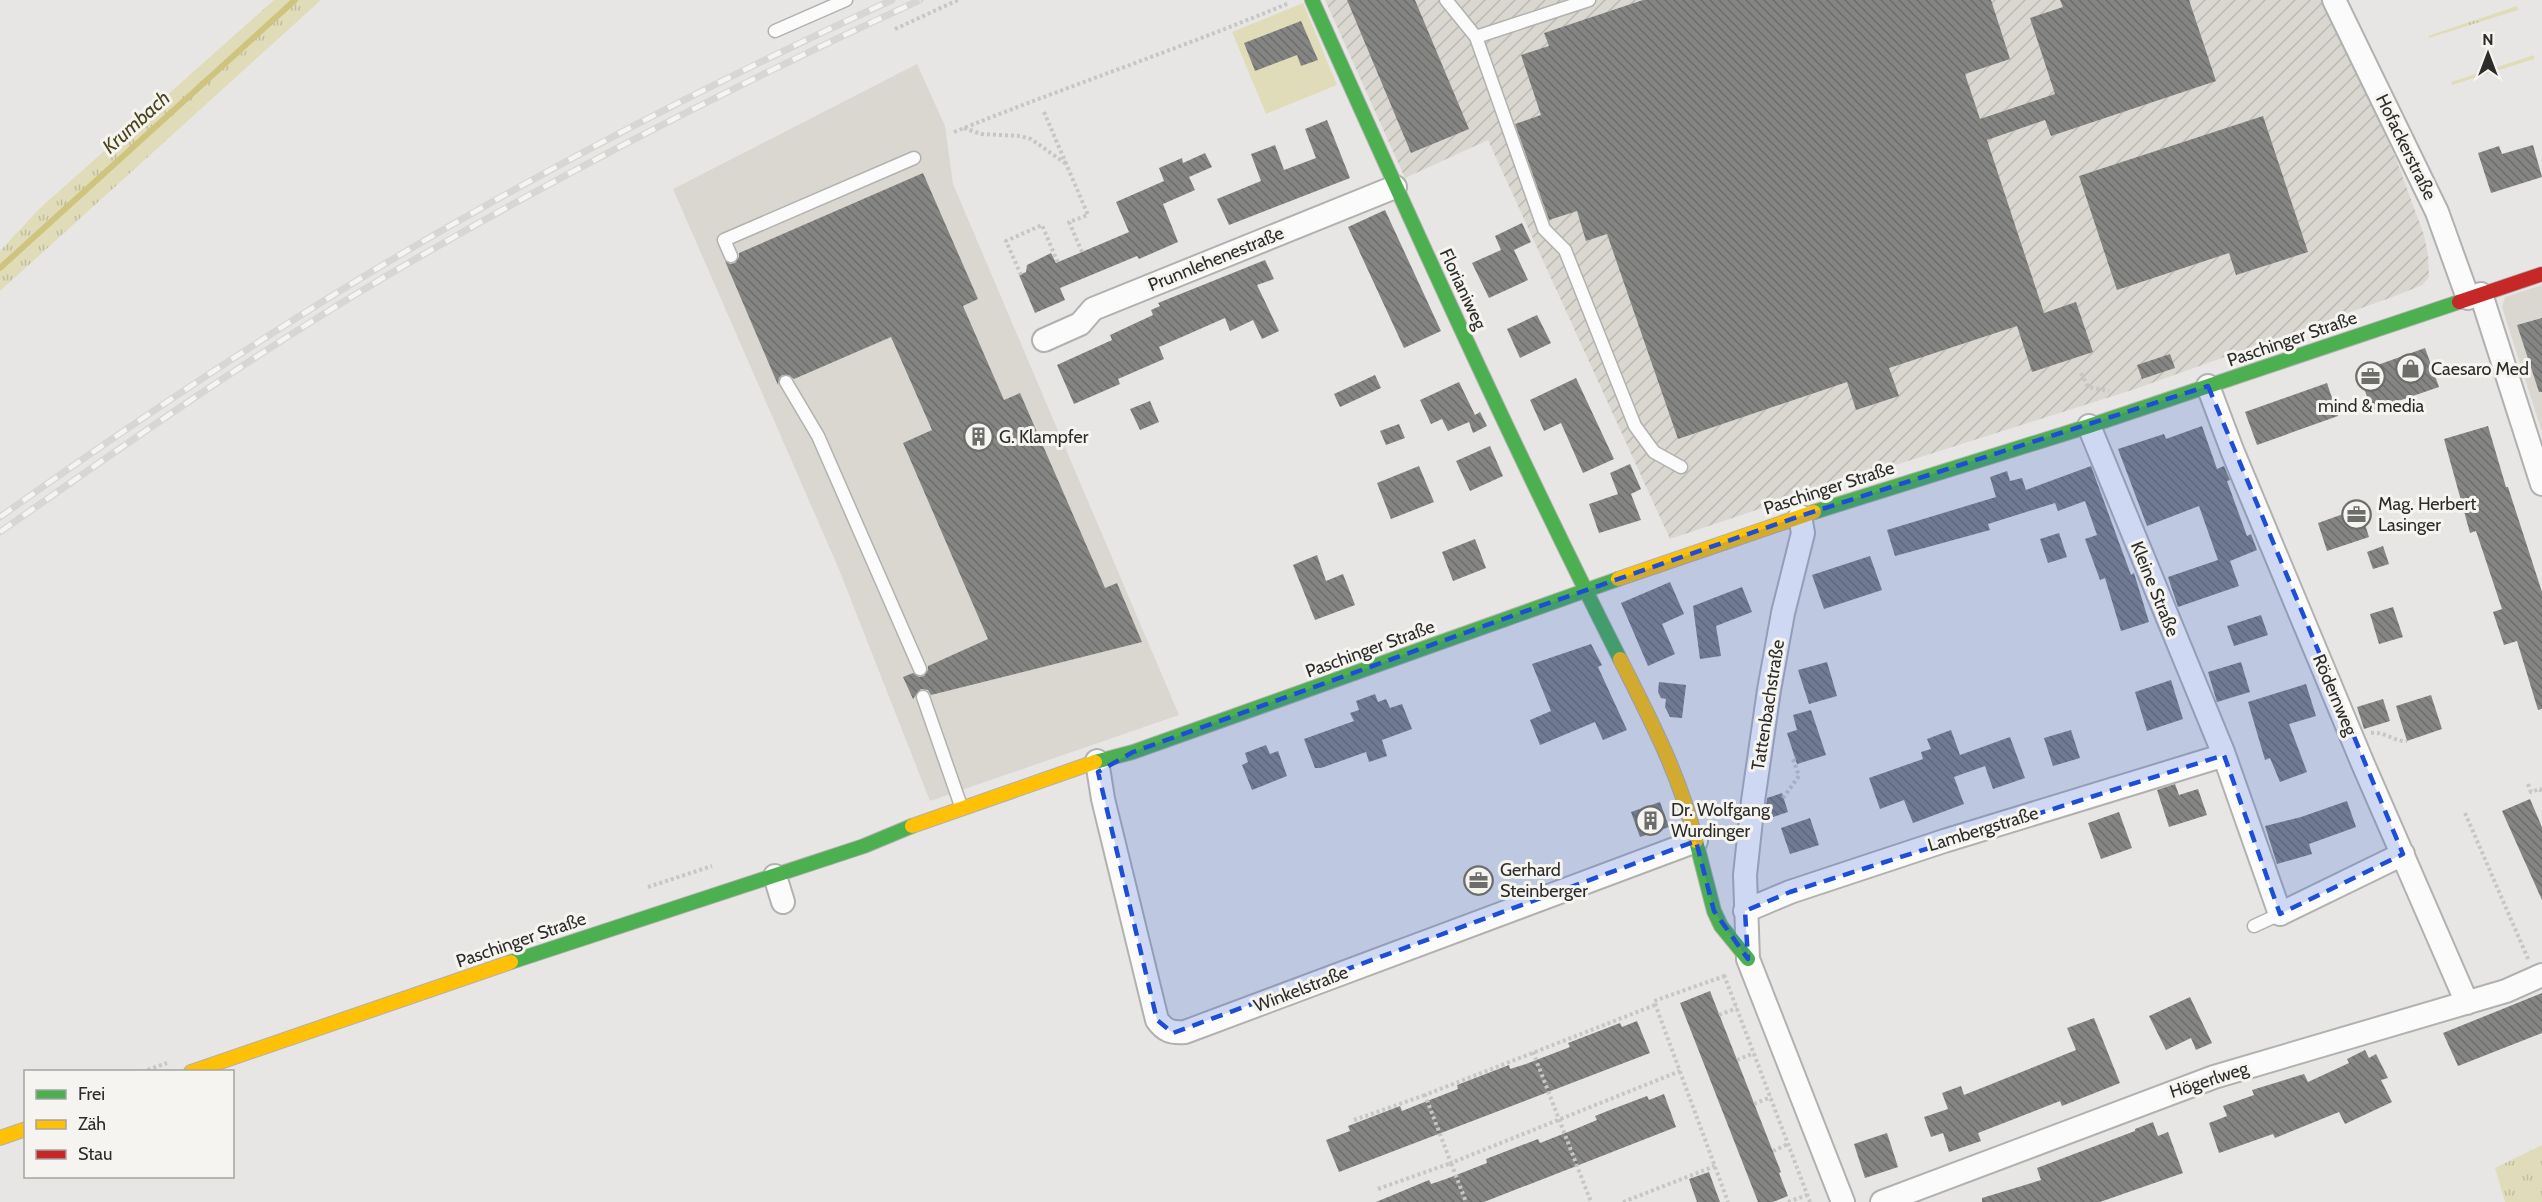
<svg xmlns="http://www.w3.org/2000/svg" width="2542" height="1202" viewBox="0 0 2542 1202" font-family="Cabin,sans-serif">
  <defs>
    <pattern id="industrial-furrows" width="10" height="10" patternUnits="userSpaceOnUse" patternTransform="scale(1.5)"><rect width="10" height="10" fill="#d9d7d0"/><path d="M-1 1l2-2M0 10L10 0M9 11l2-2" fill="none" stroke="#bab9b3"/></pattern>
    <pattern id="grass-tufts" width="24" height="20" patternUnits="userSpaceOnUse" patternTransform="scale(1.5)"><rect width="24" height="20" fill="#e0dcba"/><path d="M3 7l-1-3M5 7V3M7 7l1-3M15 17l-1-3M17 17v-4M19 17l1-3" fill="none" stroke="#c0bda0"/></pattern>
    <pattern id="building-back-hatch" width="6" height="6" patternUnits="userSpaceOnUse" patternTransform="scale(1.5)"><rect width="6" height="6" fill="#858583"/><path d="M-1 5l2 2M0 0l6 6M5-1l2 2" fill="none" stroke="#6d6d6b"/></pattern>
  </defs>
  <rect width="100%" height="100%" fill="#e7e6e4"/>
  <!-- built -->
  <path fill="#d9d7d0" d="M917,64L945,126L953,184L1179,715L930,801L838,567L673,189Z
    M2542,285V432L2502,307L2505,297Z"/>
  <!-- industrial -->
  <path fill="url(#industrial-furrows)" d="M1325,0H2323L2396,159L2424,235L2428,255L2429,277L2422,285L2395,296L2135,389L1804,494L1670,539L1488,140L1405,178Z"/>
  <!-- grass -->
  <path fill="url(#grass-tufts)" d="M274,0H321L0,291V251L39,209Z
    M2517,6L2518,10L2429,38L2428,36Z
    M2534,55V59L2452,85L2451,82Z
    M2542,1145V1202H2505L2495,1168Z"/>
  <!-- garden -->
  <path fill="#e0dcba" d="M1303,3L1337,85L1266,114L1232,32Z"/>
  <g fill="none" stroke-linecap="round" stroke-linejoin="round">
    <!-- stream -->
    <path stroke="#cec47e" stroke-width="6" d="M0,268L295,0"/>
  </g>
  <!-- building -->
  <path fill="url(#building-back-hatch)" d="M1347,0H1415L1469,129L1411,153Z
    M1643,0H1991L2010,59L1965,74L1980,119L2055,94L2030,18L2063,7L2060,0H2189L2216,81L2051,136L2045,120L1987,140L2044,313L2076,302L2093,352L2032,372L2017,326L1889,368L1899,396L1856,410L1847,382L1678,439L1607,234L1586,241L1577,211L1549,220L1515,124L1541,115L1521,55L1549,46L1544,33Z
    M1301,21L1318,60L1301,66L1297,55L1255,71L1244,43Z
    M2263,116L2308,252L2236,275L2229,253L2117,290L2079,176Z
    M1327,120L1350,178L1229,225L1217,199L1261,181L1251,154L1275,145L1284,170L1316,158L1305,129Z
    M2533,145L2542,177L2491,193L2478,153L2499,146L2502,154Z
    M1205,153L1212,167L1189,177L1195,190L1163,204L1178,242L1139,259L1137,256L1060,288L1065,300L1035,313L1019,275L1026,272L1027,265L1051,253L1056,263L1129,232L1116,202L1164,181L1159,168L1182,158L1183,163Z
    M923,173L978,299L963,306L1004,400L1020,393L1105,588L1117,583L1142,642L931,695L928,690L921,689L913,699L903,677L913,673L919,677L924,676L928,670V666L988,639L903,443L932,430L891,337L794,379L789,375H782L779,378L778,385L725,261L730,264L735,263L739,257V253Z
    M1385,210L1441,331L1404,348L1348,227Z
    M1522,223L1531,242L1514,250L1528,280L1489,298L1472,263L1501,250L1495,236Z
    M1265,260L1274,279L1257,285L1279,331L1262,339L1253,320L1230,331L1225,318L1159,347L1164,359L1118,379L1120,384L1074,404L1057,365L1112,340L1110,335L1153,315L1151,310L1160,306L1158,303Z
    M1537,315L1551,343L1520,358L1507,329Z
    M2542,318V392H2539L2517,325Z
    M2425,348L2439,387L2372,410L2358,372Z
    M2170,354L2175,368L2142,379L2137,365Z
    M1375,375L1381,388L1340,407L1334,394Z
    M1576,378L1614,459L1583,473L1561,423L1544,431L1530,400Z
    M1459,382L1475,415L1480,412L1487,426L1473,433L1469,422L1448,431L1442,419L1431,424L1420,400Z
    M2327,383L2338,416L2257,445L2245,412Z
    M1150,401L1159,422L1140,430L1130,409Z
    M1399,424L1405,438L1386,445L1380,431Z
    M2202,426L2217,469L2224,466L2230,480L2227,481L2247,536L2251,534L2257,550L2230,561L2239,586L2178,607L2168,577L2218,560L2199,506L2147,526L2118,449L2164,434L2166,439Z
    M2488,426L2506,487H2508L2542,592V709L2538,710L2517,641L2504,645L2493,612L2502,609L2476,531L2470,533L2444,439Z
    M1490,446L1503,476L1470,491L1456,461Z
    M1630,464L1641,489L1631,494L1641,520L1599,533L1589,504L1618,494L1610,473Z
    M1419,466L1434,502L1391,519L1377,483Z
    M2091,466L2131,575L2134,573L2149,622L2121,631L2105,578L2100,580L2085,539L2097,535L2085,501L2058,511L2055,503L1988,524L1990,530L1895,556L1887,530L1996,497L1990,477L2007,471L2010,481L2022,478L2026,490Z
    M2360,508L2369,537L2327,551L2318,523Z
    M2059,533L2067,557L2048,563L2040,539Z
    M1475,539L1486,568L1453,581L1442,552Z
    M2383,546L2389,564L2373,569L2367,552Z
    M1317,555L1326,581L1343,574L1355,605L1315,620L1293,565Z
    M1870,556L1882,590L1824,609L1812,575Z
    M1670,582L1684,614L1662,624L1675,654L1648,666L1621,603Z
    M1742,587L1752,612L1716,626L1721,656L1700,659L1693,606Z
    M2393,607L2403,637L2379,644L2370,614Z
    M2261,615L2268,635L2234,646L2227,626Z
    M1591,644L1602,665L1598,667L1627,730L1603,740L1595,722L1540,745L1530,720L1551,711L1532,664Z
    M1827,662L1837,696L1809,704L1798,670Z
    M2241,662L2250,692L2217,702L2208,672Z
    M2171,680L2183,719L2147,731L2135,692Z
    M1659,682L1686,685L1682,718L1670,717L1665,707L1666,699L1661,698L1658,692Z
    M2306,684L2316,716L2289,724L2307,772L2280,782L2270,758L2265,760L2248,702Z
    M1375,694L1378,702L1386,699L1390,708L1402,704L1412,729L1382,740L1387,756L1369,762L1366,752L1321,768H1315L1304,739L1354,721L1350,713L1359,710L1356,701Z
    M2431,695L2442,729L2407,741L2396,706Z
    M2383,699L2390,721L2364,729L2357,707Z
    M1811,710L1826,755L1797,764L1787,733L1797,730L1793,715Z
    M1951,730L1960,755L2010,737L2025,778L1993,789L1985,766L1954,777L1964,804L1913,823L1904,800L1880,809L1869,778L1923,759L1921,752L1931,749L1927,739Z
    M2071,730L2080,758L2053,766L2044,738Z
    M1266,745L1270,754L1278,751L1287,776L1252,790L1242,765L1248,762L1245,753Z
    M2175,784L2179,795L2198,789L2207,815L2169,827L2157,790Z
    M1782,793L1788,812L1767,819L1765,813L1767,798Z
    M2530,799L2542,827V900L2502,811Z
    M2347,801L2356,827L2309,844L2312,854L2277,864L2265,826L2301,817Z
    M1660,802L1669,827L1640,837L1631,812Z
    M2119,812L2132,848L2101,859L2088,823Z
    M1810,818L1819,845L1790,854L1781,828Z
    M1710,991L1781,1172L1779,1173L1788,1196L1773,1202H1758L1680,1003Z
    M2542,993V1033L2458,1066L2443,1033Z
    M2190,997L2212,1043L2196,1050L2191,1038L2166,1050L2149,1016Z
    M2094,1018L2120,1083L2062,1106L2060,1101L1978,1133L1981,1141L1949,1152L1943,1133L1931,1137L1924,1117L1948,1109L1942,1093L1961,1086L1964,1095L2076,1050L2067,1028Z
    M1637,1021L1650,1053L1339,1172L1326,1140L1350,1131L1348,1126L1400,1106L1402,1111L1417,1105L1458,1089L1457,1085L1509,1065L1510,1069L1526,1064L1570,1047L1568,1043L1620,1023L1622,1027Z
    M2365,1050L2369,1058L2376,1054L2388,1078L2381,1080L2392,1102L2345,1124L2339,1112L2275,1138L2273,1134L2219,1153L2209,1123L2227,1116L2223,1106L2254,1095L2252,1090L2304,1074L2308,1082L2349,1063L2347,1059Z
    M1664,1094L1676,1127L1484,1202H1376L1429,1180L1431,1184L1446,1179L1487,1163L1486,1159L1538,1139L1540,1143L1573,1130L1597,1120L1595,1116L1610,1110L1647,1096L1649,1100Z
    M2153,1122L2158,1136L2168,1132L2183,1173L2100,1202H1982V1198L2041,1180L2037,1168L2135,1131V1129Z
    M1887,1133L1898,1167L1865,1178L1854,1144Z
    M1709,1172L1720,1202H1697L1689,1179Z"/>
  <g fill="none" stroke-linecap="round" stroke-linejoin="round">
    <defs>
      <path id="lane" d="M1446,0L1476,37L1544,229L1565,250L1635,426L1654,452L1681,467
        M775,31L846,0
        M1476,37L1589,0
        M731,256L724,240L914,158
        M786,382L818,436L920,669
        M923,697L961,806
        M2254,926L2280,914"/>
      <path id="street" d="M2334,0L2437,212L2468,298
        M2481,294L2542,484
        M1044,340L1080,324L1093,309L1395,187
        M2208,386L2232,450L2363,764L2467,1003
        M2089,426L2223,752L2280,914L2403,854
        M1800,516L1803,533L1783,613L1769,690L1753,801L1745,875L1748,959L1843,1202
        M1097,761L1103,799L1157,1020C1165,1031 1171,1033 1185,1032L1696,841
        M775,876L783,902
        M1745,911L1790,892L1944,841L2215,758L2223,752
        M1882,1202L2214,1077L2506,991L2542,975"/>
      <path id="fast" d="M1312,0C1411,221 1511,443 1620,659
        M1814,512L2089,426L2459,302
        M1095,762L1133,752L1618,579
        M1696,841L1714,911L1721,926L1748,959
        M511,962L864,846L912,826"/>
      <path id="slow" d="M1618,579L1814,512
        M1620,659C1651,721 1679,773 1696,841
        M912,826L1095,762
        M191,1072L511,962
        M0,1138L26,1129"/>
      <path id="jam" d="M2459,302L2542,274"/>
    </defs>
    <!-- lane casing -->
    <use href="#lane" stroke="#b1b1af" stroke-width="15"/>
    <!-- street casing -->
    <use href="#street" stroke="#b1b1af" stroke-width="26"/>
    <!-- fast casing -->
    <use href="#fast" stroke="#b1b1af" stroke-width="16"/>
    <!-- slow casing -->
    <use href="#slow" stroke="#b1b1af" stroke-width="16"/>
    <!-- jam casing -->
    <use href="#jam" stroke="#b1b1af" stroke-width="16"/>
    <!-- path -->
    <path stroke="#c6c6c5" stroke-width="4" stroke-dasharray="3 3" stroke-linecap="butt" d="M895,29L958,0
      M1044,112L1088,215L1069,222L1082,252
      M964,128L981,134L1020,136L1031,139L1065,163
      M954,132C1065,87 1179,49 1289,3
      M1021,275L1006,241L1042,225L1058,263
      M2081,373L2088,387L2109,391
      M2371,733C2385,731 2394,742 2407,741
      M2528,784L2531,792L2540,789L2542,793
      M1783,798L1799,776L1793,759L1796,758
      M2465,813L2529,961
      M648,887L712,866
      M1724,975L1810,1202
      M1725,976L1654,1001L1728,1202
      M1655,1005L1425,1095L1451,1163L1680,1071
      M1719,1015L1737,1008
      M1533,1052L1591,1202
      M1737,1060L1754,1053
      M142,1072L167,1063
      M1754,1104L1771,1097
      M1354,1120L1425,1095
      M1773,1151L1788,1144
      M1378,1189L1451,1163L1466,1202
      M1623,1202L1715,1166
      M1788,1202L1807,1195"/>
    <!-- lane -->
    <use href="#lane" stroke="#fbfbfb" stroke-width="12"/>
    <!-- street -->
    <use href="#street" stroke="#fbfbfb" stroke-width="22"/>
    <!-- fast -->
    <use href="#fast" stroke="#4caf50" stroke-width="14"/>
    <!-- slow -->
    <use href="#slow" stroke="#ffc107" stroke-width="14"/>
    <!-- jam -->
    <use href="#jam" stroke="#c62828" stroke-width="14"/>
    <defs>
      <path id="rail" d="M0,517C124,429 251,344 381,266C546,168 717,80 892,0
        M0,532C127,443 254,354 388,275C560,174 739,83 920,0"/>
    </defs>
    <!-- rail casing -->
    <use href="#rail" stroke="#d6d6d5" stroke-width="7"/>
    <!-- rail -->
    <use href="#rail" stroke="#f5f4f0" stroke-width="4.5" stroke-dasharray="14" stroke-linecap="butt"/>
  </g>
  <!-- marked area -->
  <path fill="#1d4ed8" fill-opacity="0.2" stroke="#1d4ed8" stroke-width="4.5" stroke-dasharray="12 8" stroke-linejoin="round" d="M2208,386L2403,854L2280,914L2224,755L1790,892L1745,911L1748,959L1714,911L1696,841L1173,1033L1157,1020L1098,772L1133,752L1523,612L1800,516Z"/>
  <!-- icons -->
  <defs>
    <symbol id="shop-ring" viewBox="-11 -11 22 22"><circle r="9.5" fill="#f5f4f0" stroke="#6d6d6b" stroke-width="1.5"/><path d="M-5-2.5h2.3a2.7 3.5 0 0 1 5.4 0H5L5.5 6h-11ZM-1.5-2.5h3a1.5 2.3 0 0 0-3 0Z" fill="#6d6d6b"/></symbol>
    <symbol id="office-ring" viewBox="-11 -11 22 22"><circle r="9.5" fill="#f5f4f0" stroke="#6d6d6b" stroke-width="1.5"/><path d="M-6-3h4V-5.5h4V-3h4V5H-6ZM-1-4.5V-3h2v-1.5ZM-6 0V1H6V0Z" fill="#6d6d6b"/></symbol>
    <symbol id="building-ring" viewBox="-11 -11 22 22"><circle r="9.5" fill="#f5f4f0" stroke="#6d6d6b" stroke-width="1.5"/><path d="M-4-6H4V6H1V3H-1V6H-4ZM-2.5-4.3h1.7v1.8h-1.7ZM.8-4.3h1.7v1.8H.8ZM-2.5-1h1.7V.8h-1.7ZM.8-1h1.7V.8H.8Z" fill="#6d6d6b"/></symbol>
  </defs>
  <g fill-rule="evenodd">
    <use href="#shop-ring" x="2394" y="352" width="33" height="33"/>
    <use href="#office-ring" x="2354" y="360" width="33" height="33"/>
    <use href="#building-ring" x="962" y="420" width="33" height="33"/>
    <use href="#office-ring" x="2340" y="498" width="33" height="33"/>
    <use href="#building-ring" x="1634" y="804" width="33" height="33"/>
    <use href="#office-ring" x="1462" y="864" width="33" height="33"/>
  </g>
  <g text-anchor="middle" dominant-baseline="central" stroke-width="6" stroke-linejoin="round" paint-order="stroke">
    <!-- street labels -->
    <g font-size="18" fill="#2c2c2a" stroke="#f5f4f0">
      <text transform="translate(2406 147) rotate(64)">Hofackerstraße</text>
      <text transform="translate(1216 259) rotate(-22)">Prunnlehenestraße</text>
      <text transform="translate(1463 289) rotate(65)">Florianiweg</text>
      <text transform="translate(2292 339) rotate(-19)">Paschinger Straße</text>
      <text transform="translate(1829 488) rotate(-18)">Paschinger Straße</text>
      <text transform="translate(2155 589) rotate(68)">Kleine Straße</text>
      <text transform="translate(1370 649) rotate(-20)">Paschinger Straße</text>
      <text transform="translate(2335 695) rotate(67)">Rödernweg</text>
      <text transform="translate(1768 705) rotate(-81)">Tattenbachstraße</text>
      <text transform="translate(1983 829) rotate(-17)">Lambergstraße</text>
      <text transform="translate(521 940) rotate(-19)">Paschinger Straße</text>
      <text transform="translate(1301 989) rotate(-21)">Winkelstraße</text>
      <text transform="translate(2209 1080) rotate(-18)">Högerlweg</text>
    </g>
    <!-- poi labels -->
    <g font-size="18" fill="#2c2c2a" stroke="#f5f4f0" text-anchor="start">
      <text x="2431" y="369">Caesaro Med</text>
      <text x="2371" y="406" text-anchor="middle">mind &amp; media</text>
      <text x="999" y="437">G. Klampfer</text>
      <text x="2378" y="504">Mag. Herbert<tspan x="2378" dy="21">Lasinger</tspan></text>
      <text x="1671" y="810">Dr. Wolfgang<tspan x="1671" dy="21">Wurdinger</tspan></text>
      <text x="1500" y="870">Gerhard<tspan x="1500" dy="21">Steinberger</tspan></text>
    </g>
    <!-- water labels -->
    <g font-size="20" font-style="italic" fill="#4a441a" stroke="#f5f4f0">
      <text transform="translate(136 122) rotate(-42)">Krumbach</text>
    </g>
  </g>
  <!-- legend -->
  <rect x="24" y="1070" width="210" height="108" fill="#f5f4f0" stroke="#a5a4a1" stroke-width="1.5"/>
  <rect x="36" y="1090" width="30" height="9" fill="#4caf50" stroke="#a5a4a1" stroke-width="1.5"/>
  <text x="78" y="1100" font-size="18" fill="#2c2c2a">Frei</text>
  <rect x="36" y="1120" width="30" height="9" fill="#ffc107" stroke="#a5a4a1" stroke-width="1.5"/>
  <text x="78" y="1130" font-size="18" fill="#2c2c2a">Zäh</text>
  <rect x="36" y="1150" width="30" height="9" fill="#c62828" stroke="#a5a4a1" stroke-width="1.5"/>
  <text x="78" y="1160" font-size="18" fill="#2c2c2a">Stau</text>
  <!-- north arrow -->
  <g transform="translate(2488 54)" stroke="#f5f4f0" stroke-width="4.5" paint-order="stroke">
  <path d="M0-4.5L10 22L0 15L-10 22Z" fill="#2c2c2a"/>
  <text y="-9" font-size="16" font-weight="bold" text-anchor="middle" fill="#2c2c2a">N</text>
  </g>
</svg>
